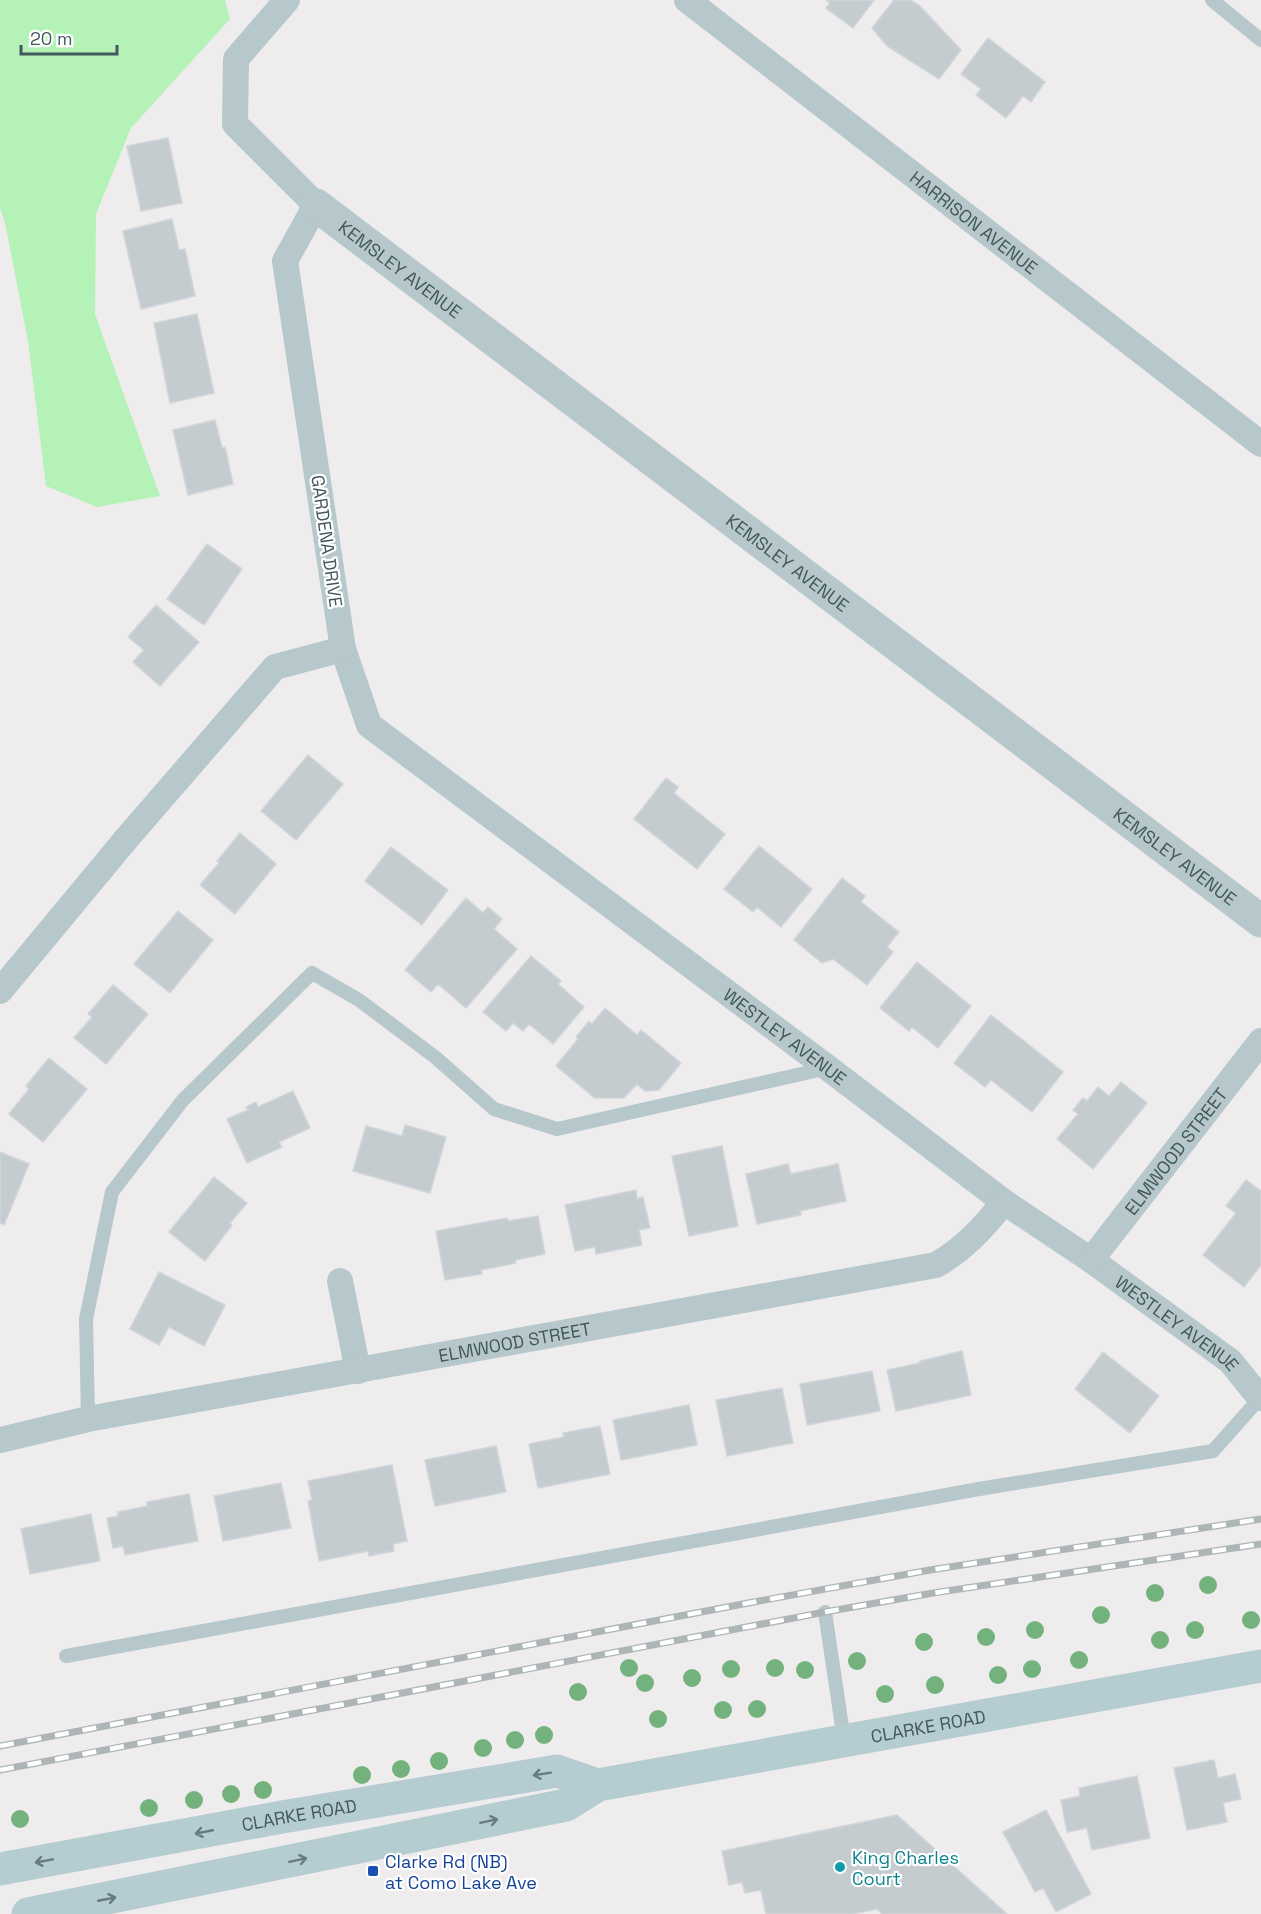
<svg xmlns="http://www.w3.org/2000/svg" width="1261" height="1914" viewBox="0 0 1261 1914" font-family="'Space Grotesk',sans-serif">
  <rect width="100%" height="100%" fill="#efeced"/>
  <!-- green -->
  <path fill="#b5f2b7" d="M0,0H225L230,19L131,128L96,214L95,314L160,496L97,507L46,486L28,341L5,223L0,208Z"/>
  <!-- building -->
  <path fill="#c5ccd0" stroke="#cfd5d9" stroke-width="1.5" d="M826,0H874L853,28L826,8L830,3Z
    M894,0H910L919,5L961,50L939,79L887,46L872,28Z
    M988,38L1045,82L1031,102L1023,96L1006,118L976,95L981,89L961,74Z
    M168,138L182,203L141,211L127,146Z
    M172,219L179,250L185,249L195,296L141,309L123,231Z
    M197,314L214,393L170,403L154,323Z
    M215,420L222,448L225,447L233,484L188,495L173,430Z
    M207,544L242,569L204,625L167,599Z
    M156,605L199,642L160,686L133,662L144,650L128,637Z
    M308,755L343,784L296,840L261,811Z
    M666,778L678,787L674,793L725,834L697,869L634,819Z
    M240,833L276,864L235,914L200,885L219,863L217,861Z
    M759,846L812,889L781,927L757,907L753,912L724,889Z
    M391,847L448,890L422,925L365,881Z
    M842,878L865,896L861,902L899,932L887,947L893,952L867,985L833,959L822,963L794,940Z
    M466,898L483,913L488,907L502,919L494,929L517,949L466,1008L438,984L431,992L405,970Z
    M178,911L213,940L170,993L134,964Z
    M531,956L561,981L558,984L584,1007L553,1044L529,1024L523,1031L513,1023L506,1031L483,1012Z
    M917,962L971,1006L938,1048L912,1027L909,1031L880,1008Z
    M113,985L148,1014L106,1064L74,1038L92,1017L88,1014Z
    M605,1008L637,1035L641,1030L681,1063L659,1090L645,1091L637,1084L624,1098H595L556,1066L578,1039L576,1037L589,1021L592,1024Z
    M991,1015L1063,1072L1032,1112L991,1080L985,1087L954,1063Z
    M49,1058L87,1089L43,1142L9,1114L29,1089L26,1086Z
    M1121,1082L1147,1103L1093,1169L1057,1139L1078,1114L1073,1110L1083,1098L1087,1101L1098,1087L1109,1096Z
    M293,1091L310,1128L279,1142L282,1147L247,1163L227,1119L248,1110L246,1107L256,1102L258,1107Z
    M405,1125L446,1137L430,1193L353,1171L366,1126L402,1136Z
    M722,1146L738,1226L689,1236L672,1156Z
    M0,1152L29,1164L4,1225L0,1223Z
    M788,1164L791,1174L838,1164L846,1201L800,1211L801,1215L757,1224L746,1174Z
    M214,1177L247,1203L230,1223L232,1225L205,1261L169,1232Z
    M1246,1180L1261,1191V1265L1244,1287L1203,1255L1236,1213L1226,1206Z
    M636,1190L637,1199L643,1197L650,1228L639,1230L642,1245L596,1254L595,1247L575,1251L565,1205Z
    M538,1216L545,1254L515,1260L516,1263L481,1270L482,1274L445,1280L436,1231L507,1218L508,1221Z
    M159,1272L225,1305L204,1346L169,1327L159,1345L130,1329Z
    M962,1351L971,1395L896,1411L887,1370L920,1363V1361Z
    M1103,1352L1159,1396L1130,1433L1075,1389Z
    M872,1371L880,1411L807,1425L800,1384Z
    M782,1388L793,1443L727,1456L716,1400Z
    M689,1405L697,1445L621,1460L613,1420Z
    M600,1426L610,1474L538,1488L529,1444L564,1437L563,1433Z
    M496,1446L506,1492L435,1506L425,1460Z
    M392,1465L407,1541L393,1544L394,1551L369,1556L368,1551L319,1561L308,1501L312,1500L308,1481Z
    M281,1483L291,1528L223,1541L214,1496Z
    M189,1494L198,1541L125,1555L123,1546L113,1548L107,1518L118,1516V1512L147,1506V1502Z
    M91,1514L100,1561L30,1574L21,1529Z
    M1214,1760L1218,1778L1235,1774L1241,1799L1223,1803L1227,1822L1187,1830L1174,1768Z
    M1137,1776L1150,1838L1092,1850L1087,1828L1067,1832L1061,1800L1080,1796L1079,1788Z
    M1046,1810L1091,1894L1056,1912L1043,1888L1035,1892L1003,1832Z
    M897,1815L1007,1914H882L877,1909L853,1914H766L761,1890L745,1893L742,1882L729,1885L722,1851Z"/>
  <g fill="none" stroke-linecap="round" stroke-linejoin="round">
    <!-- service -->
    <path stroke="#b6c8cb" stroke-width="14" d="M1212,0L1261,40
      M88,1419L86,1319L112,1192L183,1100L312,973L359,1000L435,1057L494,1109L557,1129L828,1068
      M825,1612L844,1740
      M66,1656L979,1489L1213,1451L1260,1398L1261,1400"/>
    <!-- minor -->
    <g stroke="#b6c8cb" stroke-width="26">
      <path id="s1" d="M687,0L1261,444"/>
      <path id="s2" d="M343,649L369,725L828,1068L1004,1202L1091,1260L1230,1361L1260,1398"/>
      <path d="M0,991L127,838L275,667L343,649L285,261L316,205L235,124L236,59L287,0"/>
      <path id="s3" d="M1091,1260L1261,1041"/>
      <path d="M340,1281L358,1371"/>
      <path id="s4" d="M0,1440L88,1419L936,1265C964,1249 984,1227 1004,1202"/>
    </g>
    <!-- tertiary -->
    <path stroke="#b6c8cb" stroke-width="33" id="s5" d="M316,205L1261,921"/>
    <!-- secondary -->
    <g stroke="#b5ccd0" stroke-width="33">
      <path id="s6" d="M0,1869L282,1817L557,1771L598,1785"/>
      <path id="s7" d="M28,1914L566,1805L598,1785L1261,1666"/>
    </g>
    <defs>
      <path id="rail" d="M0,1746L743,1604L930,1570L1261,1519
        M0,1770L825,1612L933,1593L1261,1544"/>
    </defs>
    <!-- rail casing -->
    <use href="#rail" stroke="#adb5b7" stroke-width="7"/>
    <!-- rail -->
    <use href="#rail" stroke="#fff" stroke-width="4.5" stroke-dasharray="14" stroke-linecap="butt"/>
  </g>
  <!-- trees -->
  <g fill="#73b27c">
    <circle cx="1208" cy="1585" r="9"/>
    <circle cx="1155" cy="1593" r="9"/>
    <circle cx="1101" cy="1615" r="9"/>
    <circle cx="1251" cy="1620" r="9"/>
    <circle cx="1035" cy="1630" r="9"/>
    <circle cx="1195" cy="1630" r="9"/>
    <circle cx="986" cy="1637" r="9"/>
    <circle cx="1160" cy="1640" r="9"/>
    <circle cx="924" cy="1642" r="9"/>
    <circle cx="1079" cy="1660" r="9"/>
    <circle cx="857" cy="1661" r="9"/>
    <circle cx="629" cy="1668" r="9"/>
    <circle cx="775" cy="1668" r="9"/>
    <circle cx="731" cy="1669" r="9"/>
    <circle cx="1032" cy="1669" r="9"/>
    <circle cx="805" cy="1670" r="9"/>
    <circle cx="998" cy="1675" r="9"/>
    <circle cx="692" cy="1678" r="9"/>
    <circle cx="645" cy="1683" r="9"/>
    <circle cx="935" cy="1685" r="9"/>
    <circle cx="578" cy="1692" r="9"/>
    <circle cx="885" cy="1694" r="9"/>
    <circle cx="757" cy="1709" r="9"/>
    <circle cx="723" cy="1710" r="9"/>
    <circle cx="658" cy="1719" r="9"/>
    <circle cx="544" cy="1735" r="9"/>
    <circle cx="515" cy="1740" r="9"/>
    <circle cx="483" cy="1748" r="9"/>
    <circle cx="439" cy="1761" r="9"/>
    <circle cx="401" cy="1769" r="9"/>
    <circle cx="362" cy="1775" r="9"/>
    <circle cx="263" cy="1790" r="9"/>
    <circle cx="231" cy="1794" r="9"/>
    <circle cx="194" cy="1800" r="9"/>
    <circle cx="149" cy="1808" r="9"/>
    <circle cx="20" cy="1819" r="9"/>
  </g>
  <!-- one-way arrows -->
  <defs><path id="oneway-shaft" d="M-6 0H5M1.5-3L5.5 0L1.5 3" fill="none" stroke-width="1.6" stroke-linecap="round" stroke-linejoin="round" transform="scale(1.5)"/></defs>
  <g stroke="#657b7e">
    <use href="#oneway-shaft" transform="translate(542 1774) rotate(171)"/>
    <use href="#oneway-shaft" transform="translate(489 1821) rotate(-12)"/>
    <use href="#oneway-shaft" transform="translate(204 1832) rotate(169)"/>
    <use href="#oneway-shaft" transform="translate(298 1860) rotate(-12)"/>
    <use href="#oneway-shaft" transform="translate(44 1861) rotate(170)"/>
    <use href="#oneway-shaft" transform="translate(107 1899) rotate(-11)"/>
  </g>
  <!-- markers -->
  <circle fill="#0f9aa8" stroke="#fff" stroke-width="2" cx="840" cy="1867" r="6"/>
  <rect fill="#1a4fb4" stroke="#fff" stroke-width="2" x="367" y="1865" width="12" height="12" rx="3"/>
  <g text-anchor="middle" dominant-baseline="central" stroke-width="4.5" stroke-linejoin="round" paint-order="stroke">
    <!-- street labels -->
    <g font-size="18" fill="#43585b" stroke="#fff">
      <text stroke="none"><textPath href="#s1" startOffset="363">HARRISON AVENUE</textPath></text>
      <text stroke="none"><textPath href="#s5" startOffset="106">KEMSLEY AVENUE</textPath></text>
      <text transform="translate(327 541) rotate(82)">GARDENA DRIVE</text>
      <text stroke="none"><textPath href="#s5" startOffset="592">KEMSLEY AVENUE</textPath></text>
      <text stroke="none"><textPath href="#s5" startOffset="1078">KEMSLEY AVENUE</textPath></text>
      <text stroke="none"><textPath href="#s2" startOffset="600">WESTLEY AVENUE</textPath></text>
      <text stroke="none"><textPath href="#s3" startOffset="138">ELMWOOD STREET</textPath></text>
      <text stroke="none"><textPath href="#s2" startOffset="1086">WESTLEY AVENUE</textPath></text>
      <text stroke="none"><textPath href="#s4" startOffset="524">ELMWOOD STREET</textPath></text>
      <text stroke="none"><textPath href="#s7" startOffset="922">CLARKE ROAD</textPath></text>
      <text stroke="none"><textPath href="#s6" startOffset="304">CLARKE ROAD</textPath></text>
    </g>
    <!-- culture labels -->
    <g font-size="18" fill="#0d838f" stroke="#fff" text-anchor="start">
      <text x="852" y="1857">King Charles<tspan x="852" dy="21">Court</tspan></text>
    </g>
    <!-- transit labels -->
    <g font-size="18" fill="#164399" stroke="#fff" text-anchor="start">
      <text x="385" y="1861">Clarke Rd (NB)<tspan x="385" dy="21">at Como Lake Ave</tspan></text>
    </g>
  </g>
  <!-- scale -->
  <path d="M21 45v9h96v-9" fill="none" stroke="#43585b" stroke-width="3"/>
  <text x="30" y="45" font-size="18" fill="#43585b" stroke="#ffffff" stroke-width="4.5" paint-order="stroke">20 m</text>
</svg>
